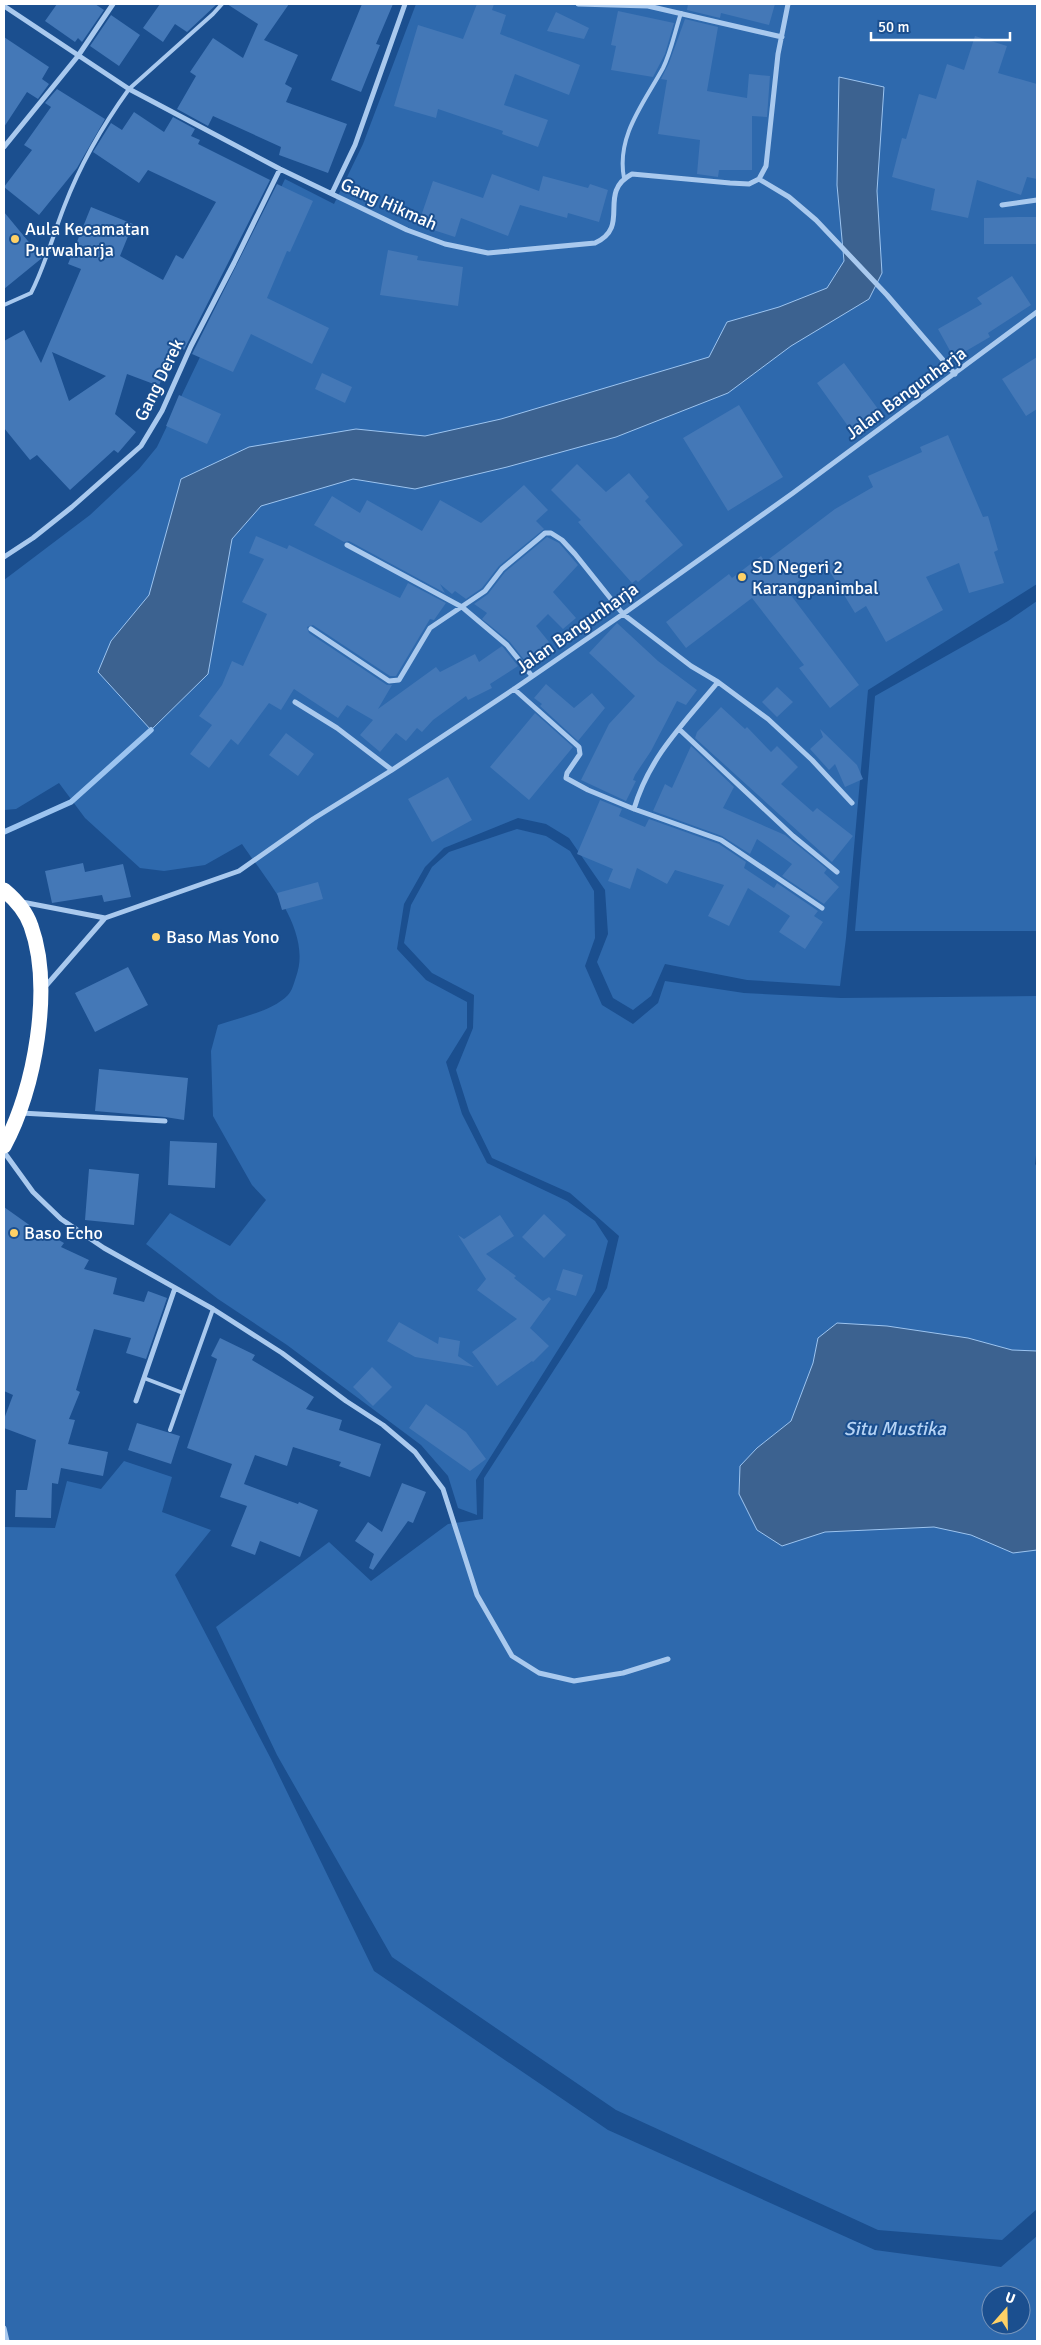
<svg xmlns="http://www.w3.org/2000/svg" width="1041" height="2345" viewBox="0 0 1041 2345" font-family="Signika,sans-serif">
  <rect width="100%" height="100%" fill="#1b4f8f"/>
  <!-- green -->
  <path fill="#2e69ad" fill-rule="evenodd" d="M416,4H1037V584L868,690L846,938L840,986L747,980L665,964L651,996L633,1010L613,998L597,962L608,934L605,890L569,838L546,824L518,818L444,848L425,867L404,904L397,949L426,980L467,1002V1028L446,1062L462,1114L487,1163L567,1201L595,1221L608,1241L595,1291L476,1480L477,1515L458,1508L448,1476L421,1445L287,1345L218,1299L146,1244L170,1213L230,1246L266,1200L252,1185L213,1116L211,1051L218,1025C241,1017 271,1012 288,995C292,991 294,983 296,977C313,931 266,880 242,844L205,865L164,871L140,868L85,818L59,783L16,809L4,810V580L90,515L139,469L157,447L285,179L334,204L363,144Z
    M1037,601V931H855L875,696L1008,621Z
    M517,829L546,836L570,851L594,891L595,938L585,966L602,1005L633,1024L658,1003L665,981L744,993L841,998L1037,996V1147L1035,1164L1037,1167V2209L1002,2240L878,2230L616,2110L392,1957L277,1755L216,1627L329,1542L371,1581L448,1524L483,1519L484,1478L607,1288L619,1236L570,1193L492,1158L469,1111L456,1070L473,1028L474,995L432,973L404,943L411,905L432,867L449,852Z
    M124,1461L172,1477L162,1512L211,1530L175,1575L271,1759L374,1971L608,2130L875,2250L1001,2267L1037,2236V2341H4V1527L55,1528L67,1481L101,1489ZM991,2295H1021V2325H991Z"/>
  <!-- water -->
  <path fill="#3c6290" stroke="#9cc4f0" d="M839,77L884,87L877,191L882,273L869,299L791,346L728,393L616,437L507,467L415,489L353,479L261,506L232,539L208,674L151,730L98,672L111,641L149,595L181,479L249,447L356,429L425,436L501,419L709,357L727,322L779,307L827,288L844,261L837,185Z
    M837,1323L887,1326L968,1338L1012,1350L1037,1351V1550L1013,1553L971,1535L934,1527L825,1532L782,1546L757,1530L739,1494L740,1466L757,1448L791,1421L813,1363L818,1338Z"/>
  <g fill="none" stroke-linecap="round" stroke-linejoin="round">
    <!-- stream -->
    <path stroke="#9cc4f0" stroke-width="5.5" d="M4,832L71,802L151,730"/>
  </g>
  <!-- building -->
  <path fill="#4478b7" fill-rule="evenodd" d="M57,4H95L104,10L82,42L78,38L75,42L45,21Z
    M160,4H217L187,32L175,24L163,42L143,28Z
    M227,4H289L264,40L298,55L285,84L292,88L286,102L347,124L328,173L279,155L281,147L213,116L208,126L177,109L196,76L190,72L213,38L243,58L258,24Z
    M362,4H393L376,44L380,45L361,92L331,80Z
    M477,4H494L492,10L506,15L500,34L580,65L569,95L515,74L504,105L548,120L538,147L502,134L503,131L438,109L436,118L394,106L418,25L463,39Z
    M688,4H775L769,25L721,13L720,18L687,10Z
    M618,11L674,23L665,54L653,77L611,70L616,46L611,45Z
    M556,12L589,28L584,39L547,31Z
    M111,15L140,35L119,66L90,46Z
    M685,19L718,27L707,91L747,98L749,74L770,76L767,117L752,116V170H719L718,177L697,174L700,140L658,134L667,80L661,79L669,63Z
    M975,36L1007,46L998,73L1037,84V179L1027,177L1021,195L977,180L968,218L931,210L935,189L892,177L902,138L906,139L919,94L936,99L947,64L964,70Z
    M4,37L49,67L42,79L49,84L38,99L27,92L4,127Z
    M57,89L105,119L77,168L39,215L4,187L32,150L24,145L51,107L45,103Z
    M134,112L164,132L173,117L195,129L191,136L200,140L198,144L270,180L184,350L182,348L177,358L170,355L159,386L127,374L115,414L136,432L118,453L114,450L70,490L37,455L30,460L4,428V341L24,330L41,363L81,269L68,264L91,207L133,224L120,256L163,280L176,255L183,259L216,202L148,170L139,183L93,152L111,123L122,130ZM52,352L106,376L69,401Z
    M492,174L539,191L543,176L588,188L590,184L608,190L599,222L568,213L567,218L520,205L508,236L461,218L455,237L418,225L433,181L483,198Z
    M277,184L313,201L290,252L287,251L267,298L329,328L312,364L251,334L233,372L192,354Z
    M4,212L42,258L4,289Z
    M1018,217H1037V244H984V218Z
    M388,250L418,256L417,260L463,267L458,306L380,295Z
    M1012,276L1031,305L988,333L990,337L954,358L938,329L982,304L977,298Z
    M1037,357V409L1026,416L1002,379Z
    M844,363L881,413L853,433L817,383Z
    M322,373L352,387L345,403L315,389Z
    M179,395L221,414L207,444L166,426Z
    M739,405L783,477L728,511L683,438Z
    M948,435L983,517L988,516L998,550L994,552L1004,583L969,593L959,563L926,577L943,610L886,642L866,606L855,613L824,562L787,590L859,685L830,708L799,668L804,665L752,598L686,648L666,622L729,574L732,578L761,556L765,562L835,509L873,487L868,476L922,452L920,447Z
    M577,464L606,492L629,473L649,497L645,501L683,545L638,582L636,580L632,583L578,522L581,520L551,490Z
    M524,485L548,510L536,521L544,529L499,566L482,588L466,599L455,591L452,594L440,584L445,593L349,541L344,542L314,525L332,496L360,513L367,500L422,531L440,500L481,523Z
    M256,536L287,549L289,545L400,598L408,583L446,603L434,620L430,619L396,676H390L313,625L307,627L309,633L387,685H392L378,709L436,667L440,672L475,654L479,662L502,646L518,666L490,684L492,688L468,700L466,696L433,720L422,732L417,728L406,741L396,733L380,752L360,735L373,720L347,705L338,718L294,689L281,710L269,703L238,745L231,739L209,768L190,754L212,725L199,716L222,685L232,661L243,666L267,614L242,602L264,559L249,553Z
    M547,537L559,543L578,565L553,592L576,618L563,629L548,614L536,626L549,642L525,661L510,642L482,619L487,613L474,604L488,594L505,572Z
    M617,623L658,661L697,690L686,705L677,701L651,751L635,775L633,780L636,781L626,801L581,780L609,724L635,696L589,653Z
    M546,684L574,708L592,693L605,708L578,741L540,706L542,704L534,698Z
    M777,687L793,702L777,717L762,702Z
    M721,707L745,729L747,727L771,752L777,746L798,767L781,784L813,812L817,808L853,836L832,862L695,738L697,732Z
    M535,713L573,747L529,800L490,767Z
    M820,729L857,765L863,779L845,787L835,764L829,770L810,749L823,737Z
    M286,733L314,754L298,776L269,755Z
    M691,746L734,787L723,808L785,835L827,869L824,873L839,887L824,904L782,876L792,864L757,839L750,854L722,836L653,811L665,784L672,788Z
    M448,777L472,820L432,842L408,799Z
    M600,800L622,809L619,816L645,827L649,819L719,844L746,862L744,868L774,888L777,883L818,911L814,916L823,922L805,949L779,932L790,916L748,888L729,926L708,916L724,885L675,870L667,884L637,868L630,889L608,881L613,869L577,854Z
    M83,863L85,872L123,864L131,897L104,902L102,895L52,903L45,871Z
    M318,882L323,899L282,910L277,893Z
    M128,967L148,1005L95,1032L75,993Z
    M99,1069L188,1078L184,1120L165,1117L95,1111Z
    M170,1141L217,1143L215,1188L168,1185Z
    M89,1169L139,1174L134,1225L85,1220Z
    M4,1207L42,1234L43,1231L64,1243L61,1247L89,1260L84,1269L117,1278L113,1294L144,1302L148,1291L167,1298L146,1359L126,1353L131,1338L94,1329L76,1390L80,1392L69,1419L75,1420L68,1444L108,1452L103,1476L61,1468L58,1484L52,1483L51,1518L15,1517L16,1490H27L36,1440L4,1428V1419L13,1395L4,1391Z
    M544,1214L566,1235L544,1258L522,1237Z
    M500,1215L514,1236L486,1254L516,1276L514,1278L543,1301L549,1297L551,1299L530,1328L549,1346L533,1362L532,1361L497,1386L472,1352L517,1319L477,1290L486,1279L458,1235L464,1239Z
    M563,1269L583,1275L576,1296L556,1290Z
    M399,1322L438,1344L439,1337L460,1341L458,1356L474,1367L415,1357L387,1341Z
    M220,1338L255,1355L252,1360L314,1397L306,1409L342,1420L339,1430L381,1444L370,1477L339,1466L341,1462L293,1447L287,1466L255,1455L244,1484L298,1504L299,1502L318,1510L300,1557L260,1541L255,1555L231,1546L247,1506L220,1497L232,1464L187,1448L217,1359L211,1356Z
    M372,1367L392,1387L373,1406L353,1387Z
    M426,1404L466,1432L486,1459L470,1471L409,1428Z
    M137,1423L180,1436L171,1464L128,1450Z
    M402,1483L426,1492L413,1523L408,1521L373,1570L369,1568L374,1554L355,1541L368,1522L382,1532Z"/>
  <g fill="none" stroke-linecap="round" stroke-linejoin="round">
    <!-- lane -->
    <path stroke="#a9c9ee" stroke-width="4" d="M624,178C616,136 644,103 663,68C671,52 675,31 681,13
      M4,305L31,293C45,266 53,235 64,207C80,165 103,125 129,89L213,14L222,4
      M144,1378L183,1393L213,1309
      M170,1430L183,1393"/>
    <!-- street -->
    <path stroke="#a9c9ee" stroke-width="5" d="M578,4L648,6L782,37
      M4,6L129,89L280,169L407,230L445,244L488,253L595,243C632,226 596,193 632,174L730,183L749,184L759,179
      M4,147L78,56L113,4
      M759,179L789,197L816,220L887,295L955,374
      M759,179L766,166L778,54L788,4
      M332,193L355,145L405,4
      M1002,205L1037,200
      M347,545L462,607L507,645L532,676
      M4,557L33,538L72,507L141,446L162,411L191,346L234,263L280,169
      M311,629L389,681L399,680L430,628L485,591L502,569L538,539L545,533H551L562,540L575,554L623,614L691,666L718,682L768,719L812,760L852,803
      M514,689L579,747L580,754L567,773L566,778L588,790L634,809L721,840L822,908
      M295,702L337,728L392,770
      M679,729L793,836L837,872
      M634,809C649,757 684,723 718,682
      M22,902L105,918
      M44,988L105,918L239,871L313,819L392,770L514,689L623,614L793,493L1037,312
      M21,1113L165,1121
      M4,1152L33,1192L61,1219L104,1248L213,1309L282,1353L346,1401L383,1425L415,1452L443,1489L477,1595L512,1656L539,1673L574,1681L623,1673L668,1659
      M136,1401L175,1288
      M4,2328L7,2341"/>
    <!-- highway -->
    <path stroke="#fff" stroke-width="15" d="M4,890C16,900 26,911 31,926C53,987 35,1090 4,1146"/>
  </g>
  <!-- markers -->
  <g fill="#ffd166" stroke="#1b4f8f" stroke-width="2">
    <circle cx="15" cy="239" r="5"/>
    <circle cx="742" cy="577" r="5"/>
    <circle cx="156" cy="937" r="5"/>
    <circle cx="14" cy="1233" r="5"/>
  </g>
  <g text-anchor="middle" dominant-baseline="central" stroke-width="4" stroke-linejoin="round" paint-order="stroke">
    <!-- street labels -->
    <g font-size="18" fill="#fff" stroke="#1b4f8f">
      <text transform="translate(389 204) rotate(24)">Gang Hikmah</text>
      <text transform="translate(159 380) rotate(-64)">Gang Derek</text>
      <text transform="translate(906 393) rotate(-36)">Jalan Bangunharja</text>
      <text transform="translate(577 628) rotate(-35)">Jalan Bangunharja</text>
    </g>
    <!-- poi labels -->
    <g font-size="18" fill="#fff" stroke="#1b4f8f" text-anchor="start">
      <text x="25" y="229">Aula Kecamatan<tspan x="25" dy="21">Purwaharja</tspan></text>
      <text x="752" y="567">SD Negeri 2<tspan x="752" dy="21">Karangpanimbal</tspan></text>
      <text x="166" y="937">Baso Mas Yono</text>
      <text x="24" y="1233">Baso Echo</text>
    </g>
    <!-- water labels -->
    <g font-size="19" font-style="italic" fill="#b5d3f5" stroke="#1b4f8f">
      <text x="895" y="1429">Situ Mustika</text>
    </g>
  </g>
  <!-- border -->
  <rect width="1041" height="2345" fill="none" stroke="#ffffff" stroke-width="10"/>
  <!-- north arrow -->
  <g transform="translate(1006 2310) rotate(20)"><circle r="24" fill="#1b4f8f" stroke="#7695bc"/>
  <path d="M0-4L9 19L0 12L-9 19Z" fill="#ffd166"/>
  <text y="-8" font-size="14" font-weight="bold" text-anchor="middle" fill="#ffffff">U</text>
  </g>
  <!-- scale -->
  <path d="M871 32v8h139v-8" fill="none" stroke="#ffffff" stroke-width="2.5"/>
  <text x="878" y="32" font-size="15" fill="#ffffff" stroke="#1b4f8f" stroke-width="4" paint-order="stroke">50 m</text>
</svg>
